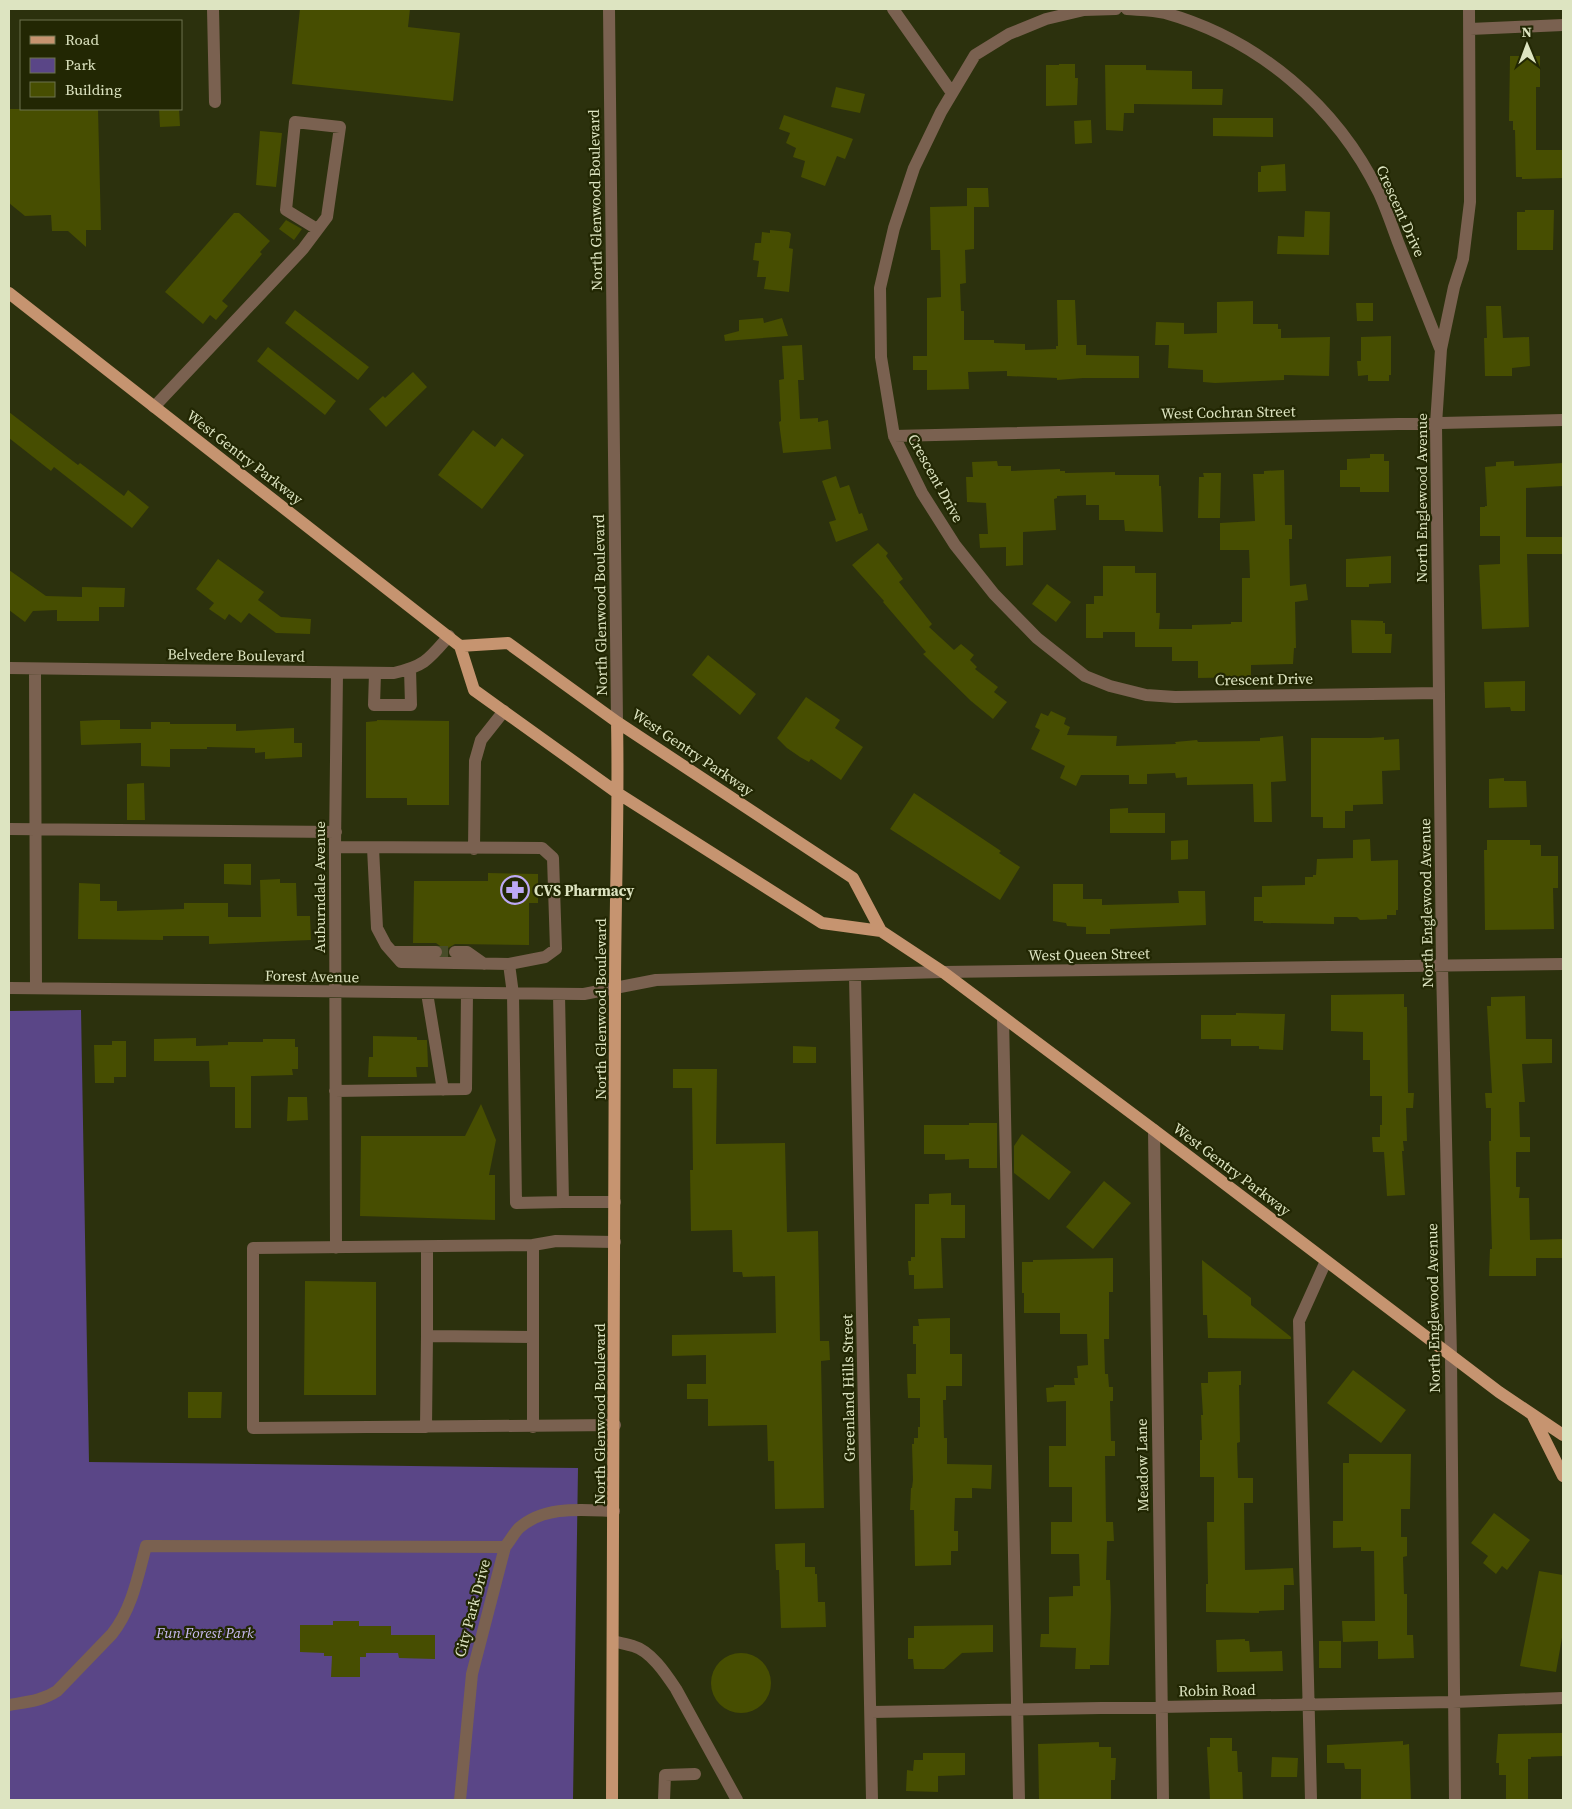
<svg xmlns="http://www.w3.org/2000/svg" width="1572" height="1809" viewBox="0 0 1572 1809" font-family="'Source Serif 4',serif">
  <rect width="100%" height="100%" fill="#2c310d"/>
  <!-- green -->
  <path fill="#5a4687" d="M81,1010L89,1462L578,1468L573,1800H9V1011Z"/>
  <!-- building -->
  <path fill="#474e01" d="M300,9H410L408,27L460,33L453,101L292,84Z
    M1510,56H1540V87H1536V150H1563V178L1522,179V177H1516L1515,130H1513V121H1509Z
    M1059,64H1075V78H1078L1077,105L1046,106V65H1059Z
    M1105,65H1146V70L1192,71V89H1223L1222,105L1134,104V113H1124L1123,131L1106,130Z
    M836,87L865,94L860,113L831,107Z
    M9,109H98L101,230H86V247L68,231H52L51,215L25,216L9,203Z
    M159,109H179L180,126L160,127Z
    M784,115L853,139L845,159L837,156L825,186L801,177L805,161L793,157L796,148L786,143L790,133L779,129Z
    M1213,118H1273V137L1213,136Z
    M1091,120L1092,143L1075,144L1074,121Z
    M260,131L282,133L276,187L256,185Z
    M1285,164L1286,191L1258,192V172H1261V166Z
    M967,188H988L989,207H974V249L965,250L966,283L960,284L961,311H964V340H994V343L1025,344V350L1056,349V346H1058L1057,300H1075L1077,345H1086V355L1139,356V378H1083L1057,380V378L1007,376V371L968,372L969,389L927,390V370H913V356H927V298L941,297L940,250H931L930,207L967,206Z
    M1525,210H1554L1553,250H1517V212H1525Z
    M1305,211L1330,212L1329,255L1277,254L1278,236L1304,237Z
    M234,213H239L270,241L260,252L262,254L222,301L228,306L216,320L210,315L203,324L165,292Z
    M286,220L302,229L294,240L279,229Z
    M770,230L789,232L791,234L789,248L793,249L789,292L764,289L766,277H757L759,261L753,260L755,243H761L762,232L770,233Z
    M1253,301V324H1278V329H1281V338L1330,337L1329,376L1284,375V380L1215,383L1203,382V370L1168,368L1169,345H1155L1156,322L1184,323V334L1217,333V302Z
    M1356,303H1373V321H1357Z
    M1486,306H1501L1503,338L1529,337L1530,366L1512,368V376H1485L1484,338H1487Z
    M295,310L369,367L358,380L285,323Z
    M763,318L764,323L782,318L788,336L725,341L724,335L739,331V320Z
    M1391,336V375H1389V381H1368V375L1358,376L1357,361H1361V337Z
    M802,345L804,380H798L800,419L818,418V422L828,420L831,449L783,453L779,422L781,421L779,380L784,379L782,346Z
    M268,347L336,401L325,415L257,361Z
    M413,372L427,387L386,427L369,409L383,396L385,398Z
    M9,412L78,465L80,463L124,496L128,490L149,507L132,528L54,467L51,471L9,438Z
    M473,430L495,447L502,438L524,455L482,509L438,475Z
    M1370,454H1384V461H1389V492H1360V487H1340V470H1347V459L1370,458Z
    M997,461L998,466H1011V471L1060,469V471H1065V473L1115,472V475H1159V486H1161L1163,532L1125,531L1124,520H1099V505H1086V495L1057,496V498L1054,499L1056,530L1023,532V565L1006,566V547L980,548L979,534H988L986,503L967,502L966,477H973L972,462Z
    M1514,461V466L1563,463V486L1526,488V537H1563V554H1527L1529,627L1482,629L1479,565L1500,564V536H1480V507H1485V506H1487L1485,467L1496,466V462Z
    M1284,470L1285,525H1292V539H1289L1290,586L1306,584L1308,600L1295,602L1296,648H1294L1293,664L1251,665V677L1198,678V661H1172V647H1135V632H1103V638H1086V604H1094V596H1103V566H1135V573H1156V613H1160L1159,629H1192V625L1231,624V622H1242V578H1250L1249,550H1220V523L1255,521L1253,474H1264V471Z
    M1203,473H1221L1220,518H1198L1199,477H1204Z
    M836,476L840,488L849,485L859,514L862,513L868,530L836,542L829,522L836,520L822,481Z
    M878,543L888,553L886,556L903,579L899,582L932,624L929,627L954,650L961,644L974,655L970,660L977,667L975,669L998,687L994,692L1007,702L993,719L971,701L923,654L926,652L883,602L884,601L852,565Z
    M1391,556V583L1369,584V587H1346V559Z
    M218,559L264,592L258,600L281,617L311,619L310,634L276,633L249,613L241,623L229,614L225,620L209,609L214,603L196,589Z
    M9,570L46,596L82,597V587L125,588L124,607H99V621H57V610L33,611L25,622L9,610Z
    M1047,584L1071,602L1056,622L1032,604Z
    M1351,620L1383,621V623H1385V634H1392L1391,653H1352Z
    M708,655L756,694L740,715L692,675Z
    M1525,681V711H1511L1510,707L1485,708L1484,682Z
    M806,697L840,720L835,728L863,747L841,780L811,759L809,762L800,757L787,748L777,738Z
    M1051,711L1066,718L1064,724L1070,727L1067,735L1117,736L1116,746L1176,744L1175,742L1197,740L1198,742L1260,741V738L1283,736L1286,781L1271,782L1272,822H1254L1253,784L1187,785V777L1176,778L1175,773L1147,774V784H1129V775H1081L1076,786L1060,778L1065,766L1031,749L1040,730L1035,727L1041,713L1048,716Z
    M102,720H120V729H151V722H170V724H236V731L294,728V743H302V757L265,759V752L255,753V748L207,747V749H170V767L141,766V743L81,745L80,721Z
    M377,720L449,721V805H407V798H366V722L377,721Z
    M1384,737V740L1399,739L1400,770L1382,771L1383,804L1353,805V811H1345V828H1323V817H1311V738H1370Z
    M1504,778V781H1526L1527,807L1489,808V779Z
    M144,783L145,820H127V784Z
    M914,793L1001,851L999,853L1020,867L1000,900L890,829Z
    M1128,808V813H1165V833H1110V809Z
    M1370,839L1371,861L1398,860V910H1396V915H1387V919L1360,920L1357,917H1334V924L1263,923V921H1254V897H1262V886L1305,885V877H1313V875H1316L1317,859L1353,858V840Z
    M1188,840V859L1171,860V841Z
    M1487,840H1530V845H1541V856H1558V888H1553L1554,929L1485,930L1484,850H1487Z
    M224,864H251V885L224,884Z
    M488,873L538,874V903H529V945L455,944L448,948V955H443V948L436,943H413L414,881H488Z
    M280,879V883H296L297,916H310L311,940L209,944V936H163V940L78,939L79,883L100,884V901H117V911L184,909V903H228V917H261L260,880Z
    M1053,884H1083V899H1102V905L1177,903H1179L1178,891H1205L1206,925L1110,929V934H1086V927L1067,926L1066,923L1053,921Z
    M1404,994V1007H1407L1408,1093H1414L1413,1108H1406L1407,1141H1403L1404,1151H1402L1405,1195L1387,1196L1384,1152H1373L1372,1137H1380V1125H1382V1096H1370V1060H1363V1032L1331,1031V995Z
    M1525,996L1526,1039H1552V1063L1522,1064L1525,1102H1519L1520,1137H1530V1152H1516V1187H1520L1519,1198H1529L1530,1240L1563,1239V1258H1536V1276H1489L1490,1249H1492L1489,1141H1491V1108H1486L1485,1093H1492L1487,1006H1491V997Z
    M1236,1013L1285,1014L1283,1050L1259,1049V1046H1231V1039H1201V1015H1236Z
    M373,1036L417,1037V1040H427L428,1067H416L417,1077H368L369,1057H373Z
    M196,1038V1046L228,1045V1042H263V1039H295V1047H298V1069H292L293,1075L251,1076V1128H235V1087H210L209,1061H154V1039Z
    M112,1041H126V1077H114V1083H95L94,1045H112Z
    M793,1046L816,1047V1063H793Z
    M673,1069H717L716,1144L785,1143L787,1232L818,1231L820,1341H829L830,1360L821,1361L824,1508L775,1509L774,1461H768L767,1425L708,1426V1399H687V1384H706V1355L672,1356V1335L776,1333L775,1276L743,1277L742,1272H733L732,1230L691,1231L690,1170H693L692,1088H673Z
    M288,1097H307L308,1120L287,1121Z
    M481,1104L496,1140L489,1175H495V1220L360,1216L361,1136H465Z
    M969,1123H997V1168H969V1159L945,1160V1154H924V1125H969Z
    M1022,1134L1071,1172L1049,1200L1014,1173V1146Z
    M1104,1181L1131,1203L1093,1249L1066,1227Z
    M951,1193V1205H965V1238H941L943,1288L914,1289V1275H909L908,1261H911V1257H915V1204H929V1194Z
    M1113,1258V1292H1109V1339H1104L1105,1374H1108L1109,1387H1113V1401H1110L1111,1441H1115V1456H1105L1106,1522H1113L1114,1541H1107L1106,1580H1110L1111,1608L1109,1665H1090V1669H1075L1076,1648L1040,1647L1041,1634H1049V1597L1073,1596V1586H1080L1079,1554H1051V1522H1072V1487H1049V1446H1066V1401L1047,1402L1046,1388L1054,1387V1385H1075L1074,1378H1078L1077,1366L1088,1365L1087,1334H1060V1313H1024V1293H1022V1262H1033V1260Z
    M1202,1260L1251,1298V1305L1291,1337V1339L1208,1338L1207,1315H1203Z
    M305,1281L376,1282V1395H304Z
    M950,1318V1354H962V1386H946V1400H943L944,1438H947V1464L992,1465L991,1489L972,1488V1498H955L954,1531H958V1551H951V1565L915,1566L914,1510H910L911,1488H912L913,1480L912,1444H914V1438H918V1427H920V1398H908L907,1374H916V1344H913V1326H919L918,1319Z
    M1353,1370L1406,1410L1381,1443L1327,1403Z
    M1241,1371V1385H1239L1240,1442L1237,1443L1238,1478H1253V1503H1244L1245,1570L1293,1568L1294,1585H1284V1610L1259,1611V1613L1206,1612V1584H1208L1207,1522H1214V1477H1200V1440H1202L1201,1415H1203L1201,1383H1208V1372Z
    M188,1392H222L221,1418H188Z
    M1349,1454H1411L1410,1509H1401V1537H1407V1556L1403,1557L1404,1594H1407V1635H1413L1414,1658L1378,1659V1641L1343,1642L1342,1621H1375L1374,1551H1361V1547L1333,1548V1521H1343V1463H1349Z
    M1494,1513L1530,1540L1507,1570L1502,1566L1496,1574L1483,1563L1488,1556L1471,1543Z
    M805,1543V1567H815V1574H817L818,1602H825L826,1627L781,1628L779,1570H776L775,1544Z
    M1539,1571L1563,1575V1632L1556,1672L1520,1666Z
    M333,1621H359V1626H391V1635H435V1659L399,1658L398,1653H366V1657H360V1677H331L332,1656H324V1653L300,1652V1625H333Z
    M993,1625V1652L962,1653L944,1669H914L913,1659H908V1638H914V1626Z
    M1245,1639V1641H1249L1250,1652L1282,1651L1283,1671L1217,1672L1216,1640Z
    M1319,1641H1341V1668H1319Z
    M711 1683a30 30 0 1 1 60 0a30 30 0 1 1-60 0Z
    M1563,1733V1756L1531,1757V1759H1528V1800H1506V1775H1499V1763H1496L1498,1734Z
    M1210,1738H1232V1751H1237L1238,1772H1242L1243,1800H1210L1207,1747H1210Z
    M1403,1741V1745L1409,1744L1411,1800H1361V1769H1345L1344,1763H1327V1745Z
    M1099,1742V1747H1111V1758H1116L1115,1780H1111V1800H1039L1038,1744Z
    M923,1753H965V1775L938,1776V1792L906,1791L907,1770L913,1771L914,1760H923Z
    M1272,1757L1298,1758L1297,1777H1271Z"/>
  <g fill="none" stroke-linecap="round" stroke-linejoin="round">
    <!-- minor-tunnel -->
    <path stroke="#474c28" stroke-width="12" stroke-dasharray="12 6" stroke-linecap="butt" d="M436,952H455"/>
    <!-- minor -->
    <path stroke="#7a6150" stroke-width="12" d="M213,9L215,102
      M609,9L617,722
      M893,9L952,93
      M1116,9L1084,10L1046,19L1009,34L975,55L941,112L914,168L894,228L880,288L881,357L894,436L922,493L955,545L994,594L1037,638L1085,676L1110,686L1146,695L1175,697L1439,693
      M1127,9C1139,10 1153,10 1165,13C1258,39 1337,106 1379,193C1386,208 1392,226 1398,242C1412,277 1426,312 1440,348
      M1470,29L1563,25
      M154,407L303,249L327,217L340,127L295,122L286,210L317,229
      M894,436L1563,420
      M9,668L394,673C425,666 429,659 449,636
      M35,669L36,988
      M375,673L374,705H411L410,669
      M9,829L336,832
      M335,847L542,848L553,858L556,949L545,957L509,964L513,994L516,1203L563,1202L559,994
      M373,848L377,928L386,945L401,962L509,964
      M474,849L475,761L481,740L504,711
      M392,952H436
      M455,952H467L484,964
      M855,976L872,1800
      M9,988L584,994L656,980L943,972L1563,964
      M427,993L443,1090
      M1003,1017L1019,1800
      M335,1091L466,1089L467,993
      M1154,1130L1163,1800
      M563,1202H615
      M533,1245L556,1241L615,1242
      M427,1247V1336L533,1337
      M336,1248L335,847L337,673
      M426,1427L427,1336
      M533,1427V1245L253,1248V1428L615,1425
      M613,1641C620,1643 627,1644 633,1646C651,1651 666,1674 676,1689L737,1800
      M9,1705C26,1702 42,1701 57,1691L112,1634C132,1609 138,1576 146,1546L505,1547
      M871,1712L1453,1702L1563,1698
      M460,1800L472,1674L505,1547C510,1541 514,1533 519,1528C545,1505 583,1510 614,1511
      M664,1800L665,1775L695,1774
      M1311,1800L1299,1321L1326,1261
      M1455,1800L1451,1356L1442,966L1436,424L1441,349L1454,287L1463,259L1470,202L1469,9"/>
    <!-- major -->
    <path stroke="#c69470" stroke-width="12" d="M9,293L460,646L474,690L619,794L822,923L881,931L943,972L1154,1130L1499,1392L1563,1435
      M460,646L508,643L617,722L853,878L881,931
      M1533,1416L1563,1476
      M612,1800C614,1531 615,1262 615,993C615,902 619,812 617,722"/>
  </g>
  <!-- icons -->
  <defs>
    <symbol id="pharmacy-ring" viewBox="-11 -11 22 22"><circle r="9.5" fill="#222703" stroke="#bda9f5" stroke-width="1.5"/><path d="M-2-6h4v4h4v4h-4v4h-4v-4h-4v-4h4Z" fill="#bda9f5"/></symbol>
  </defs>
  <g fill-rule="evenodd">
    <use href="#pharmacy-ring" x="499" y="874" width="32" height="32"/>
  </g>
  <g text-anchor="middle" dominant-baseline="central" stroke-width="4.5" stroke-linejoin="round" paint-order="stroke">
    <!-- street labels -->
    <g font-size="15" fill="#dde4c1" stroke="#222703">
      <text transform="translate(595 200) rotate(-91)">North Glenwood Boulevard</text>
      <text transform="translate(1401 211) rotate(66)">Crescent Drive</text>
      <text transform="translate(1228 412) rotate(-1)">West Cochran Street</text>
      <text transform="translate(245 457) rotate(38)">West Gentry Parkway</text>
      <text transform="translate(936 478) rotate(61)">Crescent Drive</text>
      <text transform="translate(1421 498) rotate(-90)">North Englewood Avenue</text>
      <text transform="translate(600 605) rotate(-91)">North Glenwood Boulevard</text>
      <text transform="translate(236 655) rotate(1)">Belvedere Boulevard</text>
      <text transform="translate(1264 679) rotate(-1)">Crescent Drive</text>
      <text transform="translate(693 752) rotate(34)">West Gentry Parkway</text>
      <text transform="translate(319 887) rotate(-90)">Auburndale Avenue</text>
      <text transform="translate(1426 903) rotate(-91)">North Englewood Avenue</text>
      <text transform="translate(1089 954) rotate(-1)">West Queen Street</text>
      <text transform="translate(312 976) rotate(1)">Forest Avenue</text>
      <text transform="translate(600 1009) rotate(-90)">North Glenwood Boulevard</text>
      <text transform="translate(1232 1169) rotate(37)">West Gentry Parkway</text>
      <text transform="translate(1433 1308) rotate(-91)">North Englewood Avenue</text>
      <text transform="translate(848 1388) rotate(-91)">Greenland Hills Street</text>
      <text transform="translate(599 1414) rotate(-90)">North Glenwood Boulevard</text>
      <text transform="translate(1142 1465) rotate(-91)">Meadow Lane</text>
      <text transform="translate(472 1608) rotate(-75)">City Park Drive</text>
      <text transform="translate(1217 1690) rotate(-1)">Robin Road</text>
    </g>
    <!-- poi labels -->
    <g font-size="15" font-weight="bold" fill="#dde4c1" stroke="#222703" text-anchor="start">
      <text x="534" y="890">CVS Pharmacy</text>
    </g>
    <!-- park labels -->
    <g font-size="15" font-style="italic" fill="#cabcf4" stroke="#222703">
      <text x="205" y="1632">Fun Forest Park</text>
    </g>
  </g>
  <!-- border -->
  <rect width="1572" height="1809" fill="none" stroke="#dde4c1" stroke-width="20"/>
  <!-- legend -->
  <rect x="20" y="20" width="162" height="90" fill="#222703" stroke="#6d734f"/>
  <rect x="30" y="36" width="25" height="8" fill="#c69470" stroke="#6d734f"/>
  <text x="65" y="45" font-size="15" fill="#dde4c1">Road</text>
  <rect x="30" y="58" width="25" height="15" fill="#5a4687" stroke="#6d734f"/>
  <text x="65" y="70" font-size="15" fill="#dde4c1">Park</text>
  <rect x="30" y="82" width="25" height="15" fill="#474e01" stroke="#6d734f"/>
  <text x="65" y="95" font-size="15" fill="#dde4c1">Building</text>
  <!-- north arrow -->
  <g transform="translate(1527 45) rotate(359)" stroke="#222703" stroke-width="4" paint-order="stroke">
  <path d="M0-4L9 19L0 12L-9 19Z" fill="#dde4c1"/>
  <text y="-8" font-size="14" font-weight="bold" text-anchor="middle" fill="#dde4c1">N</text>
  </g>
</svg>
